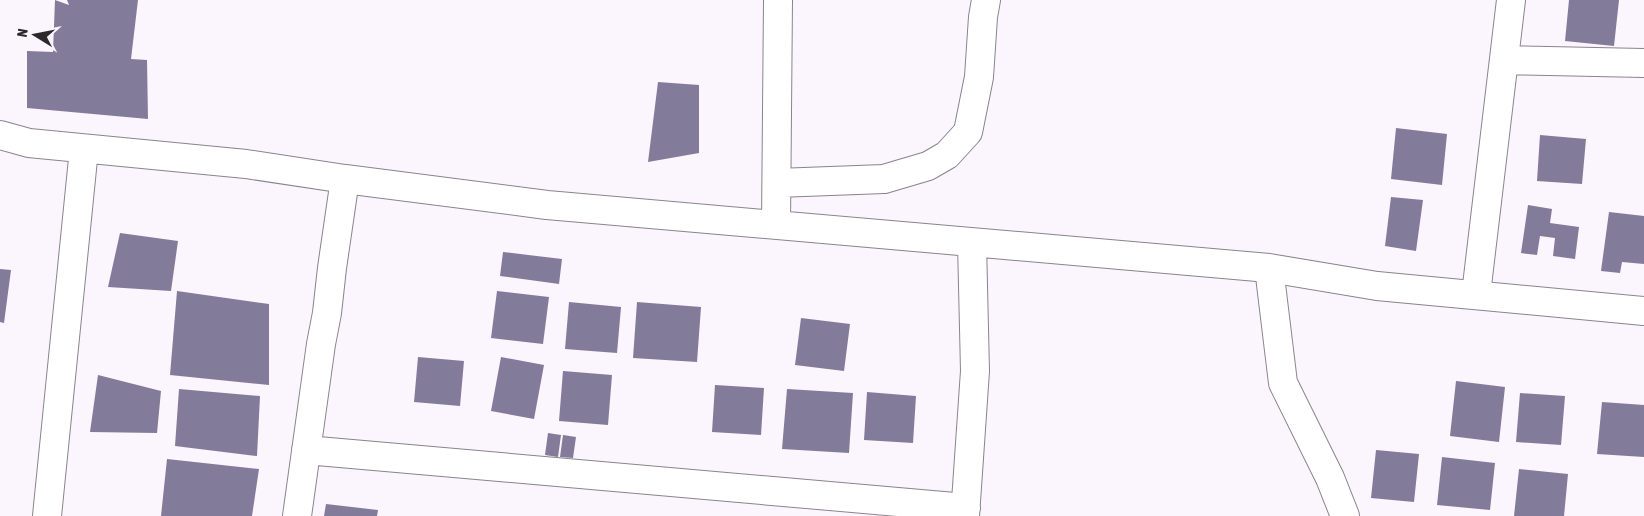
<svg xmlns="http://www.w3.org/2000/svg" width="1644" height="516" viewBox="0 0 1644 516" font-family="'Asap Condensed',sans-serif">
  <rect width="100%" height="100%" fill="#fbf5fd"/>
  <!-- building -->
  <path fill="#837b9a" d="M55,0L69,5L67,0H138L131,59L147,60L148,119L27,108V51L53,52Z
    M1569,0H1619L1614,46L1565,41Z
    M658,82L699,85V153L648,162Z
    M1396,128L1447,134L1442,185L1391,179Z
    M1540,135L1586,139L1582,184L1537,181Z
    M1391,197L1423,200L1416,251L1385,246Z
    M1528,205L1552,209L1550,223L1579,227L1575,259L1553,256L1555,238L1540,236L1537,255L1521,253Z
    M1609,212L1644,216V264L1622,262L1620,273L1601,271Z
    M120,233L178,241L171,291L108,287Z
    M503,252L562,259L559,284L500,276Z
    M0,269L11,270L4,323L0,322Z
    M177,291L269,304V385L170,375Z
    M497,291L549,297L543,344L491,338Z
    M569,302L621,307L617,353L565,349Z
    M637,302L701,307L697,362L633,358Z
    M801,318L850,324L844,371L795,365Z
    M418,357L464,361L460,406L414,402Z
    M501,357L544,365L534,419L491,411Z
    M563,371L612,375L608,425L559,421Z
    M98,375L161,391L157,433L90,432Z
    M1456,381L1505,387L1499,442L1450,436Z
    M715,385L764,388L761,435L712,432Z
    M179,389L260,396L257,456L175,446Z
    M787,389L853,393L849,453L782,449Z
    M867,392L916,396L913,443L864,440Z
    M1520,393L1565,396L1561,445L1516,442Z
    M1602,402L1644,405V457L1597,454Z
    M548,433L561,435L558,457L545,455Z
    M563,435L576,437L573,458L560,457Z
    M1376,450L1419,454L1414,502L1371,498Z
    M1442,457L1495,463L1490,510L1437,505Z
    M167,459L259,469L252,516H161Z
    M1519,469L1568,474L1564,516H1514Z
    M326,504L378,510L377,516H324Z"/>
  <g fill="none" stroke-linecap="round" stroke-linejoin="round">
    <defs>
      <path id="minor" d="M1504,60L1644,63
        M0,135L29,143L246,164L345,179L547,205L1269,268L1377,286L1644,311
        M777,183L884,179L928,166L947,155L968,132L979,77L983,17L986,0
        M776,224L778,0
        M1269,268L1283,383L1330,478L1345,516
        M1476,294L1511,0
        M306,450L966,508
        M47,516L84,149
        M297,516L321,344L327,313L332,268L345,179
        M965,516L975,371L972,243"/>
    </defs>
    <!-- minor casing -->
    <use href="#minor" stroke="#8c828e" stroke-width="30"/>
    <!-- minor -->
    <use href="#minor" stroke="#fff" stroke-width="28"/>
  </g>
  <!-- north arrow -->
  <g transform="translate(35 35) rotate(280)" stroke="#fbf5fd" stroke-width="4" paint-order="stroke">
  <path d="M0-4L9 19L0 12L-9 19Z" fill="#2c292d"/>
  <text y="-8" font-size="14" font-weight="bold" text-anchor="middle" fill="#2c292d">N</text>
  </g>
</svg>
